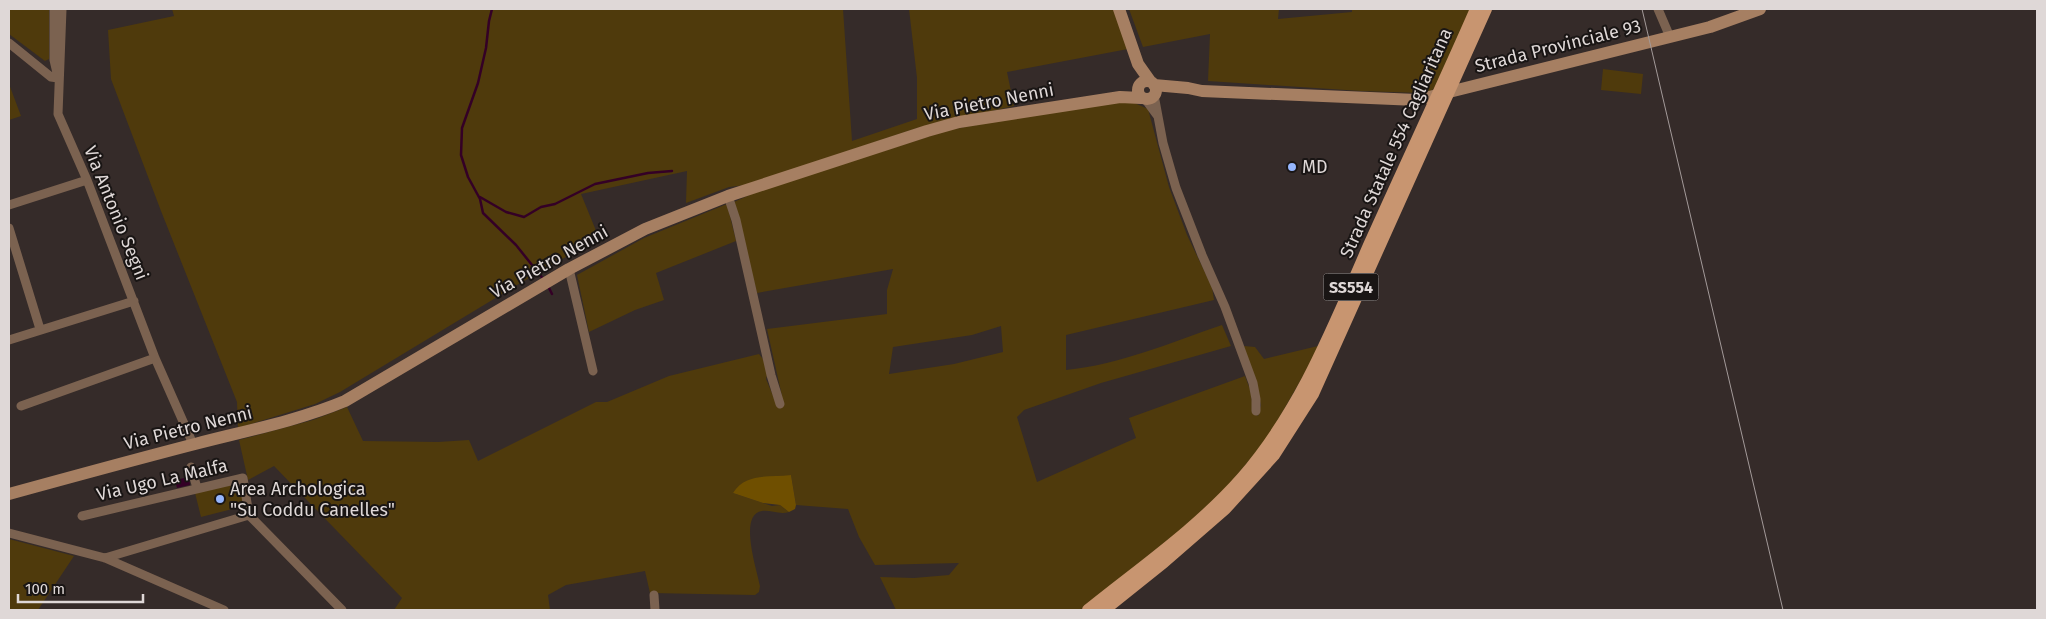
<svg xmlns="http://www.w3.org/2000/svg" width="2046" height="619" viewBox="0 0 2046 619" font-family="'Fira Sans',sans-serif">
  <rect width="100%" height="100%" fill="#352b29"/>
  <!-- green -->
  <path fill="#4f3a0c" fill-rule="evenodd" d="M9,9H49V59L45,61L9,34Z
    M172,9H843L852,141L917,119V78L909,9H1114L1128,49L1007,72L1014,106L917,128L746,185L729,187L686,203L687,171L581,194L599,238L517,285L340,392L315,404L238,428L237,402L161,211L111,79L108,30L174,16Z
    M1129,9H1279L1278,19L1352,12V9H1470L1437,86L1431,91L1420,93L1361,91L1208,81L1210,34L1143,47Z
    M1603,69L1643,74L1641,94L1601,90Z
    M9,84L21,116L9,120Z
    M1130,101L1148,109L1169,187L1187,235L1212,287L1214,300L1066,335V370C1119,365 1172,342 1222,325L1231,346L1101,383L1024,410L1017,417L1037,482L1136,438L1129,418L1245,376L1251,392L1253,412L1258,416L1261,405L1244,346L1255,347L1264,359L1318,346L1315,355L1267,439L1226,488L1184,527L1080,610H896L880,577L914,578L949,575L959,563L875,565L859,537L848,509L796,505L791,475L733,493L772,506L780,505L789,512C780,515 771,510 762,511C738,514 757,570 760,586L759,592L755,595L650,593L645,571L566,585L548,595L550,610H394L402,598L274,466L248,480L239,440L313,420L347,407L363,441L438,442L469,440L478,461L596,402H607L669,376L759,354L763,359L768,372L766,379L777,405L782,396L767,329L887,314V290L893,269L757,293L734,202L756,192L949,130L1018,117ZM1001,326L1003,352L954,364L889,374L893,347L972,335Z
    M727,204L736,241L656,273L664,300L635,310L589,332L577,275L644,238Z
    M238,482L244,506L201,517L195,493Z
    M9,539L74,556L38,610H9Z"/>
  <!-- forest -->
  <path fill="#6f4f00" d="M791,475L796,505L795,509L789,512L780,505L763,503L733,493C746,472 770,478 791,475Z"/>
  <!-- water -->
  <path fill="#340026" d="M189,477L190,485L177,488L175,480Z"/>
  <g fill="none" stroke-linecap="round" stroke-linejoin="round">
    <!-- stream -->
    <path stroke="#340026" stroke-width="2.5" d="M492,9L489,21L486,48L478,83L462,128L461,155L468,177L480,199L483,213L516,245L544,280
      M480,197L506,212L524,217L541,207L555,204L595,184L648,173L672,171
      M548,286L552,294"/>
    <!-- street -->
    <path stroke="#7b6250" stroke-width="9" d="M54,9V60L57,73
      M62,9L58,114L87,180L155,358L193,444
      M1658,9L1670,37
      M9,43L51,77L58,78
      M1154,95L1163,143L1176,188L1202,255L1225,307L1253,383L1256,399V411
      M1146,100L1157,115
      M728,196L736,220L771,375L780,404
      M9,205L87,180
      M9,228L40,329
      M569,269L593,371
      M9,340L134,301
      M21,406L155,358
      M191,467L197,488
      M82,516L243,478L249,515
      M9,533L105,558L224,610
      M105,558L249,515L342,610
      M654,595L655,610"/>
    <!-- secondary -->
    <path stroke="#a67f62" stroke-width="12" d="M1119,9L1138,64L1150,81
      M1138 90a9 9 0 1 1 18 0a9 9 0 1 1-18 0Z
      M1154,85L1188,88L1202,91L1417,100L1710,27L1760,9
      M9,494C71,477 133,460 195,444C245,431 297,421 345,401L569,269L645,229L728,196L927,131L959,122L1120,97L1141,98"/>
    <!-- primary -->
    <path stroke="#c89570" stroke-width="12" d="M1088,610C1140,568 1198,528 1242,478C1302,409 1334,325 1370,243C1405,165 1442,87 1476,9
      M1104,610L1164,562L1225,509L1274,455L1313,394L1486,9"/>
    <!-- tram -->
    <path stroke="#a39a99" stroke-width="1" d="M1642,9L1783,610"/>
  </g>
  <!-- markers -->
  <g fill="#96b6fd" stroke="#191514" stroke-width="2">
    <circle cx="1292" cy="167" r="5"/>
    <circle cx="220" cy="499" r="5"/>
  </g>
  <g text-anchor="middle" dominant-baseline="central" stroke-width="4" stroke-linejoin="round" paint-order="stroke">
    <!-- shield labels -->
    <rect fill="#191514" stroke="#a49e9c" stroke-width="1" x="1323.5" y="273.5" width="55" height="27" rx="4"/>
    <g font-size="16" font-weight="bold" fill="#dfd8d7">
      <text x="1351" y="287">SS554</text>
    </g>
    <!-- street labels -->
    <g font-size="18" fill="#dfd8d7" stroke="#191514">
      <text transform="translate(1558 46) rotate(-14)">Strada Provinciale 93</text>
      <text transform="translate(989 102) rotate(-11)">Via Pietro Nenni</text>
      <text transform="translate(1396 143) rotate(-66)">Strada Statale 554 Cagliaritana</text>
      <text transform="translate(116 213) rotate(68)">Via Antonio Segni</text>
      <text transform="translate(549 262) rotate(-29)">Via Pietro Nenni</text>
      <text transform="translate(188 428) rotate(-14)">Via Pietro Nenni</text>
      <text transform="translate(162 480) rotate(-13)">Via Ugo La Malfa</text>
    </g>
    <!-- poi labels -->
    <g font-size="18" fill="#dfd8d7" stroke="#191514" text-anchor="start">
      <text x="1302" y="167">MD</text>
      <text x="230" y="489">Area Archologica<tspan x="230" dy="21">"Su Coddu Canelles"</tspan></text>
    </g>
  </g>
  <!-- border -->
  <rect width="2046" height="619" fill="none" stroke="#dfd8d7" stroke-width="20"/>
  <!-- scale -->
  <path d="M18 594v8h125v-8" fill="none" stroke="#dfd8d7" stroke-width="2.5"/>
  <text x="25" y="594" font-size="15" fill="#dfd8d7" stroke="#191514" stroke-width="4" paint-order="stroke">100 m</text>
</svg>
